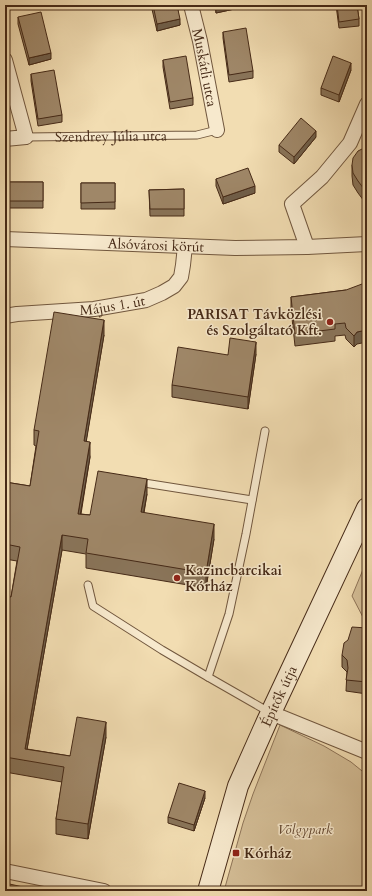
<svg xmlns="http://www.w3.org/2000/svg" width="372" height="896" viewBox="0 0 372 896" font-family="Cardo,serif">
  <rect width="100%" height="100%" fill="#f2ddb2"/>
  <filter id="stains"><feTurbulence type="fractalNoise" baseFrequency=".005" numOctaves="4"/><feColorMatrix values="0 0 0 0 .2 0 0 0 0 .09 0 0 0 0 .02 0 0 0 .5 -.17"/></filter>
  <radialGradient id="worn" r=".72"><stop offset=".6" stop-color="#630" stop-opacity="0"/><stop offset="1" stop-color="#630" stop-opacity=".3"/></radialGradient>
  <!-- green -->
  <path fill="#d5bf98" stroke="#8e7458" d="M367,560V625L352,596Z
    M280,725L324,746L351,762L367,775V891H224L243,823L253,794Z"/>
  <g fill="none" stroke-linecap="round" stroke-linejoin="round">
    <defs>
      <g id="lane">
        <path id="s1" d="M26,137L197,135L217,130"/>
        <path d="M265,431L246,534L229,614L208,677L269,712"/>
        <path d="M138,482L252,500"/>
        <path d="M88,585L93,606L162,650L208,677"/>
      </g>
      <g id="street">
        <path id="s2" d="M191,5L200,41L217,130"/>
        <path d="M5,60L26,137L5,139"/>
        <path id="s3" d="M5,239L235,248L307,247L367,244"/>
        <path d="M307,247L292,204L322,177L350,143L367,104"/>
        <path id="s4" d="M5,316L17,314L94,309L146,300L162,293L174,286L181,277L183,265L185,246"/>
        <path d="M271,713L367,752"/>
        <path d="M5,871L104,891"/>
      </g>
      <g id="secondary">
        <path id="s5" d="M208,891L238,786L267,721L367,508"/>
      </g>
    </defs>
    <!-- lane casing -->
    <use href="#lane" stroke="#71573e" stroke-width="9"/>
    <!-- street casing -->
    <use href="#street" stroke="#71573e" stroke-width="16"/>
    <!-- secondary casing -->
    <use href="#secondary" stroke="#462a17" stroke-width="22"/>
    <!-- lane -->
    <use href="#lane" stroke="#f7e9cd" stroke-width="7"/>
    <!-- street -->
    <use href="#street" stroke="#f7e9cd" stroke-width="14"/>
    <!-- secondary -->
    <use href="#secondary" stroke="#f7e9cd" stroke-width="20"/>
  </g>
  <!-- wall -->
  <path fill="#897459" stroke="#462a17" d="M151,5H177L180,25L157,31Z
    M215,5H239V8L216,13Z
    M336,5H357L359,19V26L339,28Z
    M18,17L51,59L29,65L18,24Z
    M223,32L253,71V78L229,82L223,38Z
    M163,60L193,98V105L170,109L163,67Z
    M351,70L339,102L321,95V88Z
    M31,74L62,115V122L38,126L31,81Z
    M316,137L294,164L279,152V145Z
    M367,147V202L364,201L358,193L353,185L352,176V165Z
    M216,179L255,193L223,204L216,186Z
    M8,182H43V208H9Z
    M81,183H115V209H81Z
    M184,189V216H150L149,190Z
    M346,290L357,344L354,347L346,339L345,335L335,336V341L295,346L291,309V297Z
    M104,335L86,441L90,457L81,514L90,515L147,494L144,513L214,539L206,588L86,568V554L62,550L27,749L70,756L106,737L88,839L56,834V819L62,782L5,772V596L11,597L17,561L5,559V482L30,486L36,446L34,445V430Z
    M256,354L248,409L172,397V385L228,355Z
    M367,628V694L346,691L347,672L342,667V655Z
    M205,798L194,831L168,823V817Z"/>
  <!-- shaded-wall -->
  <path fill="#6f5e49" stroke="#462a17" d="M221,5H239V8L216,13V6Z
    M180,19V25L157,31V24Z
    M51,53V59L29,65V58Z
    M351,63V70L339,102V95Z
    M316,131V137L294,164V157Z
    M255,186V193L223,204V197Z
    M104,320V335L84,455V441Z
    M367,330V342L357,344L354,347V336L357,332Z
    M256,342V354L248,409V397Z
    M90,442V457L78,528V514Z
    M147,479V494L141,527V512Z
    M214,524V539L206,588V573Z
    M62,535V550L25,761V749Z
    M106,722V737L88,839V824Z
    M205,791V798L194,831V825Z"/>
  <!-- building -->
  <path fill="#9f8768" stroke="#462a17" d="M153,5H177L180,19L157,24Z
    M337,5H357L359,19L339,22Z
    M41,12L51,53L29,58L18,17Z
    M246,28L253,71L229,75L223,32Z
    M186,56L193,98L170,102L163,60Z
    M333,56L351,63L339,95L321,88Z
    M54,70L62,115L38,119L31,74Z
    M301,118L316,131L294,157L279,145Z
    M366,147H367V190L364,189L358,181L353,173L352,165L353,158L358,151Z
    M248,168L255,186L223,197L216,179Z
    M8,182H43V201H9Z
    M81,183H115V202L81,203Z
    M184,189V209H150L149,190Z
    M362,284H367V330L357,332L354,336L346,328L345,323L335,324V329L295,334L291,297L346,290Z
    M54,312L104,320L84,441L90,442L78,514L90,515L98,471L147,479L141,512L214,524L206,573L86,553L88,539L62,535L25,749L70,756L77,717L106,722L88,824L56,819L64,767L5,757V596L11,597L20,547L5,544V482L30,486L39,431L34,430Z
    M230,338L256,342L248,397L172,385L178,347L228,355Z
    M352,627L367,628V682L346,680L348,668L347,660L342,655L344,643L348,640Z
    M179,783L205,791L194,825L168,817Z
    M5,883L41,891H5Z"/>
  <!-- markers -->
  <g fill="#8f2418" stroke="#f7e9cd" stroke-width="1.5">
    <circle cx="330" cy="322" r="4"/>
    <circle cx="177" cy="578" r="4"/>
    <rect x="232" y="849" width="8" height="8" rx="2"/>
  </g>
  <g text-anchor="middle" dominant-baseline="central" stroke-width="3" stroke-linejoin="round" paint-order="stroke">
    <!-- street labels -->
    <g font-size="14" fill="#462a17" stroke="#f7e9cd">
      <text stroke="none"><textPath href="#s2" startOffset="64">Muskátli utca</textPath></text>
      <text stroke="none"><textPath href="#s1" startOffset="85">Szendrey Júlia utca</textPath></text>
      <text stroke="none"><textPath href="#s3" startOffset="151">Alsóvárosi körút</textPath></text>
      <text stroke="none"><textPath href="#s4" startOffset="108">Május 1. út</textPath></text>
      <text stroke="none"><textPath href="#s5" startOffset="208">Építők útja</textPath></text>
    </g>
    <!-- poi labels -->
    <g font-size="14" font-weight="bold" fill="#462a17" stroke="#f7e9cd" text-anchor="start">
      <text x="322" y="314" text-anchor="end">PARISAT Távközlési<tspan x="322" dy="16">és Szolgáltató Kft.</tspan></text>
      <text x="185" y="570">Kazincbarcikai<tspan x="185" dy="16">Kórház</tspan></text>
      <text x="244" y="853">Kórház</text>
    </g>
    <!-- park labels -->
    <g font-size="14" font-style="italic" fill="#634831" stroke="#f7e9cd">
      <text x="305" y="829">Völgypark</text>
    </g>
  </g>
  <!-- margin -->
  <rect width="372" height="896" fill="none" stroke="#f2ddb2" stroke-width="20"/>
  <rect x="6" y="6" width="360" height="884" fill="none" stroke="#462a17" stroke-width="2"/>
  <rect x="10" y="10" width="352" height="876" fill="none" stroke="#462a17"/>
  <rect width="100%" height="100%" filter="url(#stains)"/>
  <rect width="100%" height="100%" fill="url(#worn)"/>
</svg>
